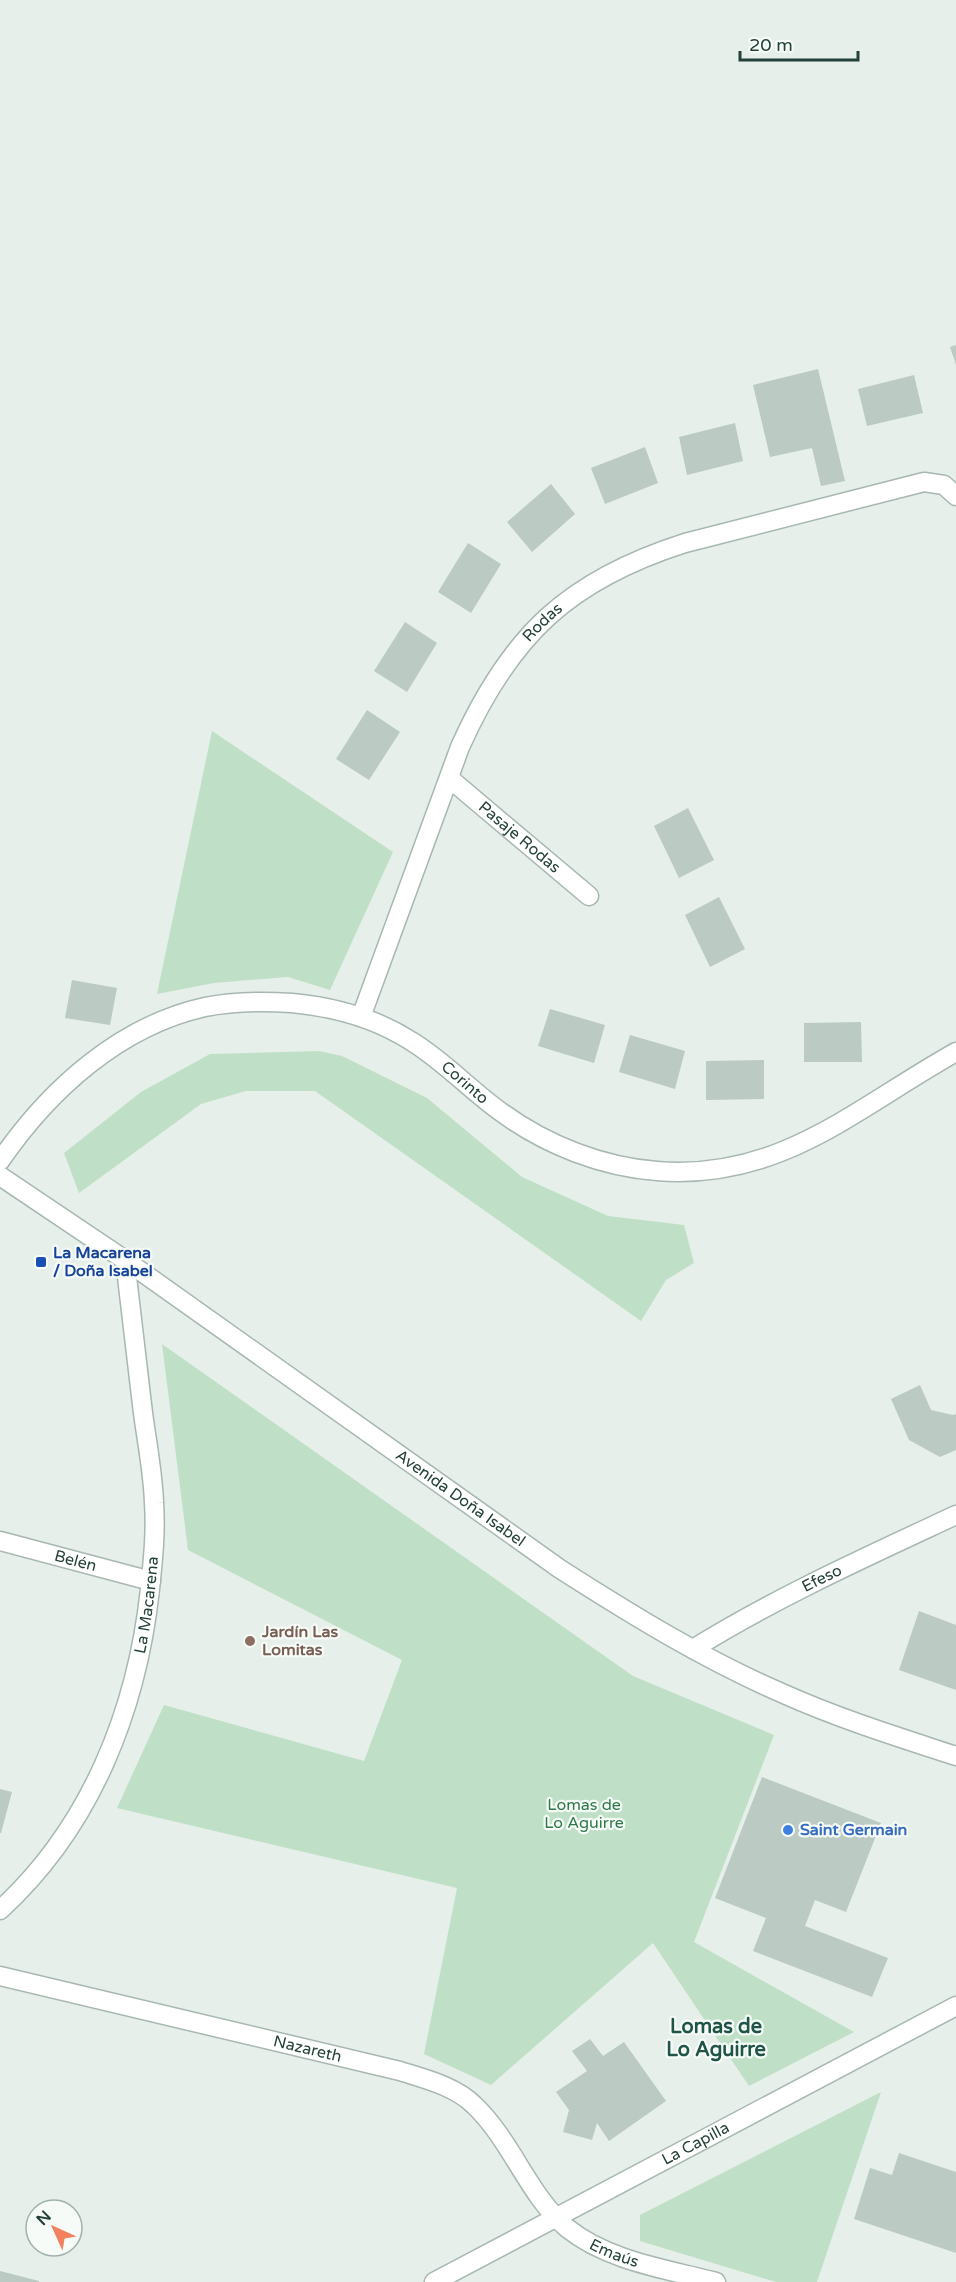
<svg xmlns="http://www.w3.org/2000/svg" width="956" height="2282" viewBox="0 0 956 2282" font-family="'Varela Round',sans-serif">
  <rect width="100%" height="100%" fill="#e6efea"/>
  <!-- green -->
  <path fill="#bfe0c7" d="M212,731L393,852L330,990L288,977L214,983L157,994Z
    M319,1051L342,1056L427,1098L522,1177L608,1216L684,1225L694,1263L666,1280L641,1321L315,1091H246L201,1104L79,1193L64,1153L141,1092L210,1054Z
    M162,1344L633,1676L774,1735L694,1942L854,2032L749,2086L653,1943L491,2085L424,2054L457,1888L117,1808L164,1705L364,1761L402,1660L188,1550Z
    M881,2092L817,2282H776L640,2241V2215Z"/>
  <!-- building -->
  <path fill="#bbcac3" d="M956,345V365L950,347Z
    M818,369L845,481L821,486L812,448L770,457L753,385Z
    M914,375L923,413L867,426L858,389Z
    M735,423L743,461L687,475L679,437Z
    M645,447L658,483L605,504L591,468Z
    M551,484L575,514L532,552L507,522Z
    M468,543L501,564L471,613L438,592Z
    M405,622L437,643L407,692L374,671Z
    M367,710L400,732L369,780L336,759Z
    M688,808L714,860L679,878L654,826Z
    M719,897L745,949L710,967L685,915Z
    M72,980L117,988L110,1025L65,1018Z
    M550,1009L605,1025L594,1063L538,1046Z
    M861,1022L862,1062H804V1023Z
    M630,1035L685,1051L675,1089L619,1072Z
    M764,1060V1099L706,1100V1061Z
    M920,1385L931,1410L953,1415L956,1414V1450L940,1457L909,1440L891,1399Z
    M919,1611L956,1625V1690L899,1670Z
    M762,1777L881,1823L846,1912L815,1900L805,1926L888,1958L872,1997L753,1951L766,1918L715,1898Z
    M0,1789L12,1792L1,1833H0Z
    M590,2039L603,2056L624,2042L666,2101L609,2141L597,2123L592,2140L563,2132L569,2110L556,2092L587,2071L572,2051Z
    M899,2153L956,2172V2253L854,2219L870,2168L892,2175Z
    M0,2271L39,2281V2282H0Z"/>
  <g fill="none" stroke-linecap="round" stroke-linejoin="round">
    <defs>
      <g id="minor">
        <path id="s1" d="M449,778L589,896"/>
        <path id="s2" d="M361,1017L460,747C510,635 569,580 685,543L924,482L944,485L956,496"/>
        <path id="s3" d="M0,1161C49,1090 119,1026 205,1007C234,1001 263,1001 292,1003C335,1007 375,1018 411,1041C444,1061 470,1090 501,1112C546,1145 602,1167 657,1171C780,1181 856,1108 956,1052"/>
        <path id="s4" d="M0,1176L125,1260L560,1569C632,1615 705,1660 784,1694C840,1719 898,1737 956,1756"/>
        <path id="s5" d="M0,1541L151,1581"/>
        <path id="s6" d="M693,1649C777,1597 866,1557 956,1515"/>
        <path id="s7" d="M0,1910C91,1827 137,1710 150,1589C153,1560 156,1532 154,1503C153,1473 147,1443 143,1413C137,1362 131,1311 125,1260"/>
        <path id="s8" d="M0,1976L400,2071C425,2079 455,2086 474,2105C512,2141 528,2195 567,2228C608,2261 666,2269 716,2282"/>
        <path id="s9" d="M434,2282L956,2006"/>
      </g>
    </defs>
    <!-- minor casing -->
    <use href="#minor" stroke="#a8b7b1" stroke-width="21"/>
    <!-- minor -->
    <use href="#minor" stroke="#fff" stroke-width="18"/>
  </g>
  <!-- markers -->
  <rect fill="#1a4fb4" stroke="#f6fbf8" stroke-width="2" x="35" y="1256" width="12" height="12" rx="3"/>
  <circle fill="#8d6e63" stroke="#f6fbf8" stroke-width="2" cx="250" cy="1641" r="6"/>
  <circle fill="#3f7fe0" stroke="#f6fbf8" stroke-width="2" cx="788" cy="1830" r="6"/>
  <g text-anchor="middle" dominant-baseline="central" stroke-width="4.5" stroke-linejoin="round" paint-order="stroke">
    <!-- street labels -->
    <g font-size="16" fill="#244139" stroke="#f6fbf8">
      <text stroke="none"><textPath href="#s2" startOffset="438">Rodas</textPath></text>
      <text stroke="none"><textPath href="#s1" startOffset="92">Pasaje Rodas</textPath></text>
      <text stroke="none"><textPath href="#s3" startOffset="544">Corinto</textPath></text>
      <text stroke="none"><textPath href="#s4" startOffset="562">Avenida Doña Isabel</textPath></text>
      <text stroke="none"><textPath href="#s5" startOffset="78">Belén</textPath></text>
      <text stroke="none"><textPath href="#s6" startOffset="147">Efeso</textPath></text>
      <text stroke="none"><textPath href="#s7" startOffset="346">La Macarena</textPath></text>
      <text stroke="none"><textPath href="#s8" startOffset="316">Nazareth</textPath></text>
      <text stroke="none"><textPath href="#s9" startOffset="296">La Capilla</textPath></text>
      <text stroke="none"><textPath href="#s8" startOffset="702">Emaús</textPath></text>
    </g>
    <!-- transit labels -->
    <g font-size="16" font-weight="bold" fill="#164399" stroke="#f6fbf8" text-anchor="start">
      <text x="53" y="1253">La Macarena<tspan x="53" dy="18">/ Doña Isabel</tspan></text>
    </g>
    <!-- education labels -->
    <g font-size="16" font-weight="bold" fill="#785e54" stroke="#f6fbf8" text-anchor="start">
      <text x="262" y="1632">Jardín Las<tspan x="262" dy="18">Lomitas</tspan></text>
    </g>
    <!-- park labels -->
    <g font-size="16" fill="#2d7949" stroke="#f6fbf8">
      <text x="584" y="1805">Lomas de<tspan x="584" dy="18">Lo Aguirre</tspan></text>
    </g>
    <!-- shop labels -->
    <g font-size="16" font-weight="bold" fill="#366cbe" stroke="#f6fbf8" text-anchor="start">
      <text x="800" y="1830">Saint Germain</text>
    </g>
    <!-- quarter labels -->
    <g font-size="20" font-weight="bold" fill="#1f5446" stroke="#f6fbf8">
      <text x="716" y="2027">Lomas de<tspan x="716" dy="23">Lo Aguirre</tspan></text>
    </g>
  </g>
  <!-- north arrow -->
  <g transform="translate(54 2228) rotate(315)"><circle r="28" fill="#f6fbf8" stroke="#a2b1ac" stroke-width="1.5"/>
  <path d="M0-4.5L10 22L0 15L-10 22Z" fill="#f3805f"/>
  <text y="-9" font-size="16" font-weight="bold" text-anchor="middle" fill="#244139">N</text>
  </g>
  <!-- scale -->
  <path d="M740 51v9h118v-9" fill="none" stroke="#244139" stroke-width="3"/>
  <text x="749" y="51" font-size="18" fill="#244139" stroke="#f6fbf8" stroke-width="4.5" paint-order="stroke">20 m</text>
</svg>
